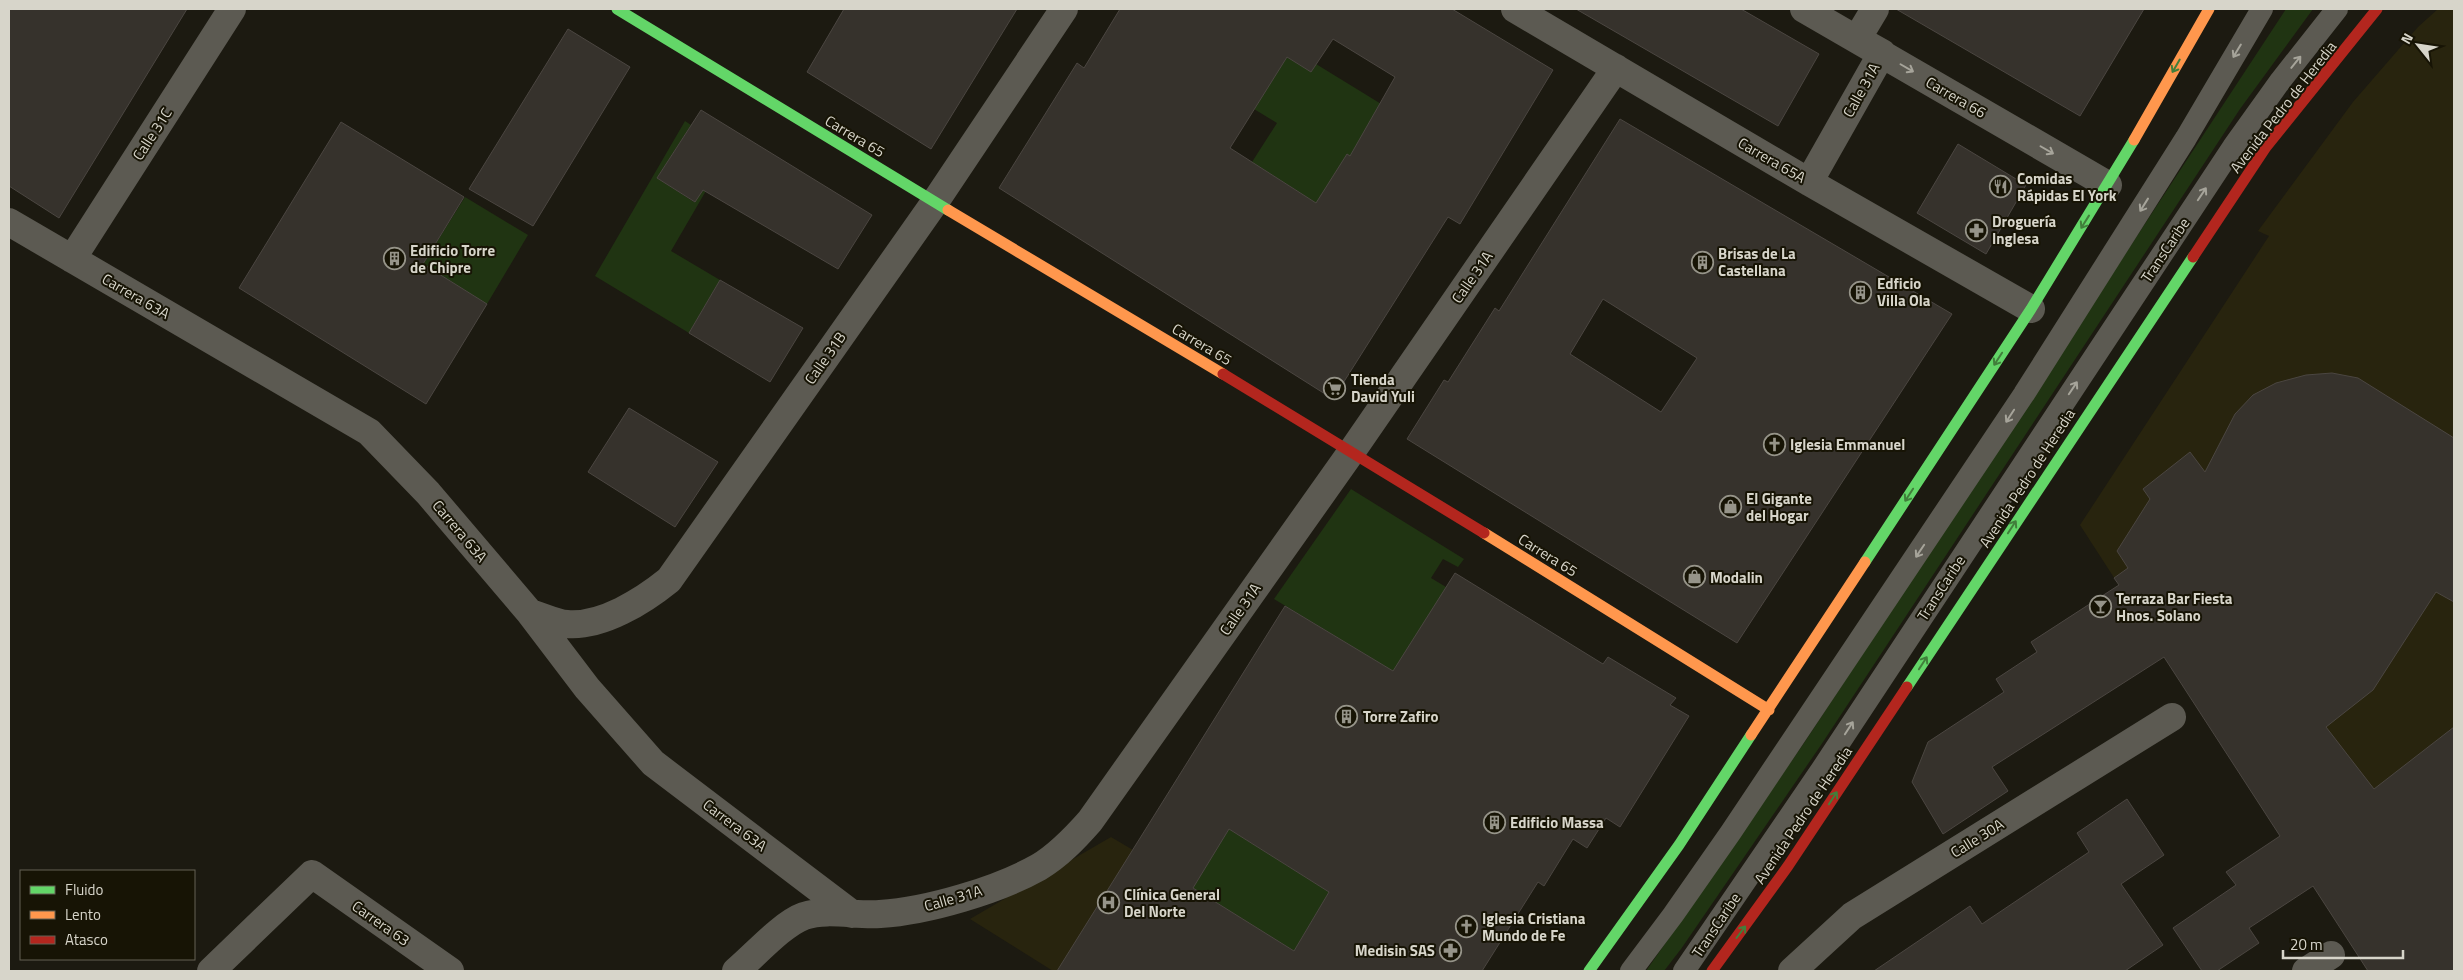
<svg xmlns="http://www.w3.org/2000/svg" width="2463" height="980" viewBox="0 0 2463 980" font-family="'Titillium Web',sans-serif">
  <rect width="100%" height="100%" fill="#1c1a11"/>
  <!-- built -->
  <path fill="#28240e" d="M2438,9H2454V971H2368L2080,525L2269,236L2258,231L2353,102L2418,27Z
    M1111,837L1133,850L1327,971H1053L970,919Z"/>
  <!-- grass -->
  <path fill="#203412" d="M2286,9H2313L2240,109L1821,745L1681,949L1664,971H1646L1804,743Z
    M1287,57L1311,72L1316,64L1404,118L1316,203L1252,162L1277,123L1254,109Z
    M685,121L691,125L657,178L694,202L739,134L671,251L720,280L689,333L595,276Z
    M465,197L528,235L487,304L423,264Z
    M1351,489L1464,559L1458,567L1443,559L1431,578L1446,587L1434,696L1274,599Z
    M1229,829L1329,892L1294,951L1193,888Z"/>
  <!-- building -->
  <path fill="#36322c" stroke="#4b4641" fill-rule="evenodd" d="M9,9H187L59,218L9,186Z
    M844,9H1017L931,149L807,72Z
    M1120,9H1452L1553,70L1460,224L1448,217L1333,399L999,188L1077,63L1084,68ZM1333,39L1395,77L1350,156L1347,154L1316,203L1230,148L1287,57L1311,72Z
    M1576,9H1741L1819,54L1778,126Z
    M1896,9H2144L2080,116Z
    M568,29L630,67L533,226L469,189Z
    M701,110L872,215L838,269L703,190L695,202L657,178Z
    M1620,119L1952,314L1737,643L1407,439L1444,380L1448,382L1495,308L1499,311ZM1603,299L1697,358L1661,412L1570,354Z
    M341,122L464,197L423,264L487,304L426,404L239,288Z
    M1958,144L2026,185L1986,254L1917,213Z
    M720,280L803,328L770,382L689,333Z
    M2332,373L2358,378L2454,438V602L2436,592L2373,690L2326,727L2374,789L2454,727V971H2368L2313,886L2249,928L2259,943L2217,971H2202L2173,928L2236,885L2226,872L2280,836L2164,657L1992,767L2008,791L1943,834L1912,782L1928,742L2004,692L1996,679L2037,652L2031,642L2119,585L2114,578L2128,568L2117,551L2150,499L2143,489L2190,452L2205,472L2235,414L2253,395L2276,383L2306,375Z
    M629,408L718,462L675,527L588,472Z
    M1455,573L1603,664L1608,657L1676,698L1670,705L1689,716L1620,827L1606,818L1587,848L1573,839L1544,886L1538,882L1482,971H1057L1285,606L1393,671ZM1229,829L1329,892L1294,951L1193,888Z
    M2127,799L2164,855L2121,884L2163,945L2125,971H1874L1970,906L1982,924L2089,852L2077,833Z"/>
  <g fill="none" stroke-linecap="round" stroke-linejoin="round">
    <!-- lane -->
    <path stroke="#5c5a52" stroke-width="22" d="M1631,971L1673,915L1731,832L2024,394L2186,138L2262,9
      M1684,971L1822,769L2233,147L2281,80L2337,9"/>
    <!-- street -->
    <path stroke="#5c5a52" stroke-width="28" d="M1515,9L1809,182L2031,309
      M1804,9L2108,185
      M1809,182L1882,53L1857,39L1875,9
      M9,222L369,432L428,493L530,613L587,688L653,763L852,914
      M72,259L232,9
      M530,613C542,616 555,623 567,624C602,627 643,601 669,580L935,202L1064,9
      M211,971L312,874L450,971
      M736,971C754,956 782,924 804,916C828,908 856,916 880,914C928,911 998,890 1039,867C1059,855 1075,838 1090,821L1352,451L1616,68
      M1792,971L1852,916L2172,717
      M2306,971L2331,955"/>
    <!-- fast -->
    <path stroke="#63d668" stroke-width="11" d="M617,9L948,210
      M1865,562L2031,309L2134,140
      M1907,687L2193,257
      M1589,971L1679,845L1751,735"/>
    <!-- slow -->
    <path stroke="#ff974d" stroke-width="11" d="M2134,140L2209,9
      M948,210L1223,374
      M1484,533L1769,710
      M1751,735L1865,562"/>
    <!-- jam -->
    <path stroke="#b3261e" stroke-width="11" d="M2193,257L2266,147L2377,9
      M1223,374L1484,533
      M1712,971L1788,866L1907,687"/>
  </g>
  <!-- one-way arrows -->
  <defs><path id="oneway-shaft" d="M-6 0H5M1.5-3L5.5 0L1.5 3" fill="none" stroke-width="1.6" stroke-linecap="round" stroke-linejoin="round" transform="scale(1.25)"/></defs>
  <g stroke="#a6a49a">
    <use href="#oneway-shaft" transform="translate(2237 51) rotate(121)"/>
    <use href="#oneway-shaft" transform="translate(2296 62) rotate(-51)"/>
    <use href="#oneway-shaft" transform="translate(1907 68) rotate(30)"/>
    <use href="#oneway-shaft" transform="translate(2047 150) rotate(30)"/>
    <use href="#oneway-shaft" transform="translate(2202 194) rotate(-56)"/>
    <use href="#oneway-shaft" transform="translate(2144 205) rotate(122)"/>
    <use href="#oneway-shaft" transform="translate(2073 388) rotate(-56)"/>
    <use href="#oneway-shaft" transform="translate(2010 416) rotate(123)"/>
    <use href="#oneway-shaft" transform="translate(1920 551) rotate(124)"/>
    <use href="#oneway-shaft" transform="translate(1849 728) rotate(-57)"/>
  </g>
  <g stroke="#417f3b">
    <use href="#oneway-shaft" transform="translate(2176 66) rotate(120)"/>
    <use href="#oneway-shaft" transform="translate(2085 222) rotate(122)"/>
    <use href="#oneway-shaft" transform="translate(1998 359) rotate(123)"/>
    <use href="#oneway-shaft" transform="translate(1909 495) rotate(123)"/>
    <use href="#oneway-shaft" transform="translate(2012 527) rotate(-57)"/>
    <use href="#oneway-shaft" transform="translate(1923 663) rotate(-57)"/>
    <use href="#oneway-shaft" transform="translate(1833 798) rotate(-57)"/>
    <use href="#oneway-shaft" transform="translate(1741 932) rotate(-53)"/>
  </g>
  <!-- icons -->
  <defs>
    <symbol id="restaurant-ring" viewBox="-11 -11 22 22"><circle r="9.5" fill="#171405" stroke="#969489" stroke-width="1.5"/><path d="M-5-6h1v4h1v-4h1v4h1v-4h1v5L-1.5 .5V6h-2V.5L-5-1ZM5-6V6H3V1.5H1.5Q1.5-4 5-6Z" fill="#969489"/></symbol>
    <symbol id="pharmacy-ring" viewBox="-11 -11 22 22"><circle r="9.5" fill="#171405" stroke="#969489" stroke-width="1.5"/><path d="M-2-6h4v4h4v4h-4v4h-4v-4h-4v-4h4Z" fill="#969489"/></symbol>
    <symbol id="building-ring" viewBox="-11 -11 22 22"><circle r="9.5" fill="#171405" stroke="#969489" stroke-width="1.5"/><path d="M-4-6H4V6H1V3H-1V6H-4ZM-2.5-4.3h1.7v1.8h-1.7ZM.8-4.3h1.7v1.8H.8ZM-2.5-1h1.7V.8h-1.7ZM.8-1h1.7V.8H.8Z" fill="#969489"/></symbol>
    <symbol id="supermarket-ring" viewBox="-11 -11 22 22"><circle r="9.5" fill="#171405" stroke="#969489" stroke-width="1.5"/><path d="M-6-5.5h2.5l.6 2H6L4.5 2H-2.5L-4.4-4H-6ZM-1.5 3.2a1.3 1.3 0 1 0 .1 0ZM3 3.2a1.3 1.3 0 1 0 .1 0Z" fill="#969489"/></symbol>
    <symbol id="church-ring" viewBox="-11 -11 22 22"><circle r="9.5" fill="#171405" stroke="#969489" stroke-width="1.5"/><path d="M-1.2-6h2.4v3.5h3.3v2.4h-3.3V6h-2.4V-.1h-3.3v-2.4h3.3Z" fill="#969489"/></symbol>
    <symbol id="shop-ring" viewBox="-11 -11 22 22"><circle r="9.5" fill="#171405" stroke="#969489" stroke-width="1.5"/><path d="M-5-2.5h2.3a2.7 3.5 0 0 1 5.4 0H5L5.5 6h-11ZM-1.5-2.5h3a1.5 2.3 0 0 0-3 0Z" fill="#969489"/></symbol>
    <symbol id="bar-ring" viewBox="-11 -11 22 22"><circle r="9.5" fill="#171405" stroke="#969489" stroke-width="1.5"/><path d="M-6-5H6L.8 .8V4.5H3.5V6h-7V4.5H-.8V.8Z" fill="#969489"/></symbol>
    <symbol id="hospital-ring" viewBox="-11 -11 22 22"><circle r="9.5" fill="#171405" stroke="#969489" stroke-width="1.5"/><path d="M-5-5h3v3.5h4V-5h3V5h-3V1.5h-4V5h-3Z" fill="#969489"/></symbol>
  </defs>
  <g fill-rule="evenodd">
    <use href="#restaurant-ring" x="1988" y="174" width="25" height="25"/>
    <use href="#pharmacy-ring" x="1964" y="218" width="25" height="25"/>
    <use href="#building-ring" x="382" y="246" width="25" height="25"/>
    <use href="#building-ring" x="1690" y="250" width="25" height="25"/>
    <use href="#building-ring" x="1848" y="280" width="25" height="25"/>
    <use href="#supermarket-ring" x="1322" y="376" width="25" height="25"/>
    <use href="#church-ring" x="1762" y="432" width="25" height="25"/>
    <use href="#shop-ring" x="1718" y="494" width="25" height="25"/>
    <use href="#shop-ring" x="1682" y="564" width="25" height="25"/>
    <use href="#bar-ring" x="2088" y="594" width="25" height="25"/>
    <use href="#building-ring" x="1334" y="704" width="25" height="25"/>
    <use href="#building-ring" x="1482" y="810" width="25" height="25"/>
    <use href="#hospital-ring" x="1096" y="890" width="25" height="25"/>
    <use href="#church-ring" x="1454" y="914" width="25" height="25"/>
    <use href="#pharmacy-ring" x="1438" y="938" width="25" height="25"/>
  </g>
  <g text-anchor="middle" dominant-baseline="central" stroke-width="4" stroke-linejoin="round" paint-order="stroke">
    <!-- street labels -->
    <g font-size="15" fill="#d7d5ca" stroke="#171405">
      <text transform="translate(1861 90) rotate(-61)">Calle 31A</text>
      <text transform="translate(1956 97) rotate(30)">Carrera 66</text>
      <text transform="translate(2283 107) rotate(-52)">Avenida Pedro de Heredia</text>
      <text transform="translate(152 134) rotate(-57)">Calle 31C</text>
      <text transform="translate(855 136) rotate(31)">Carrera 65</text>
      <text transform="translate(1772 160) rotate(30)">Carrera 65A</text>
      <text transform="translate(2165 250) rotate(-56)">TransCaribe</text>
      <text transform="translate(1472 277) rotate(-55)">Calle 31A</text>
      <text transform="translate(136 296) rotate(30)">Carrera 63A</text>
      <text transform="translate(1202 344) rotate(31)">Carrera 65</text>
      <text transform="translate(825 358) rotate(-55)">Calle 31B</text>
      <text transform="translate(2027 478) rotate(-57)">Avenida Pedro de Heredia</text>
      <text transform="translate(460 531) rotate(50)">Carrera 63A</text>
      <text transform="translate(1548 555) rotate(32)">Carrera 65</text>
      <text transform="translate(1941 588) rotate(-57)">TransCaribe</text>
      <text transform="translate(1240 609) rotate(-55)">Calle 31A</text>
      <text transform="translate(1803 815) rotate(-56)">Avenida Pedro de Heredia</text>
      <text transform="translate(735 825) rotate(37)">Carrera 63A</text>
      <text transform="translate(1977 838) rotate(-32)">Calle 30A</text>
      <text transform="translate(953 898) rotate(-16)">Calle 31A</text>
      <text transform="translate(381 923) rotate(35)">Carrera 63</text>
      <text transform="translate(1716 925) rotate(-56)">TransCaribe</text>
    </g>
    <!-- poi labels -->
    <g font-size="15" font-weight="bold" fill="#d7d5ca" stroke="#171405" text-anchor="start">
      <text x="2017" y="178">Comidas<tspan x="2017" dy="17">Rápidas El York</tspan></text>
      <text x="1992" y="221">Droguería<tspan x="1992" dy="17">Inglesa</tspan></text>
      <text x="410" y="250">Edificio Torre<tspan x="410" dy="17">de Chipre</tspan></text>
      <text x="1718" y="253">Brisas de La<tspan x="1718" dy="17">Castellana</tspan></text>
      <text x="1877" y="283">Edficio<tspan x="1877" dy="17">Villa Ola</tspan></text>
      <text x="1351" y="379">Tienda<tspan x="1351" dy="17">David Yuli</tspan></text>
      <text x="1790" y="444">Iglesia Emmanuel</text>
      <text x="1746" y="498">El Gigante<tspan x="1746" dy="17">del Hogar</tspan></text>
      <text x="1710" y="577">Modalin</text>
      <text x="2116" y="598">Terraza Bar Fiesta<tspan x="2116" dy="17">Hnos. Solano</tspan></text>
      <text x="1363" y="716">Torre Zafiro</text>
      <text x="1510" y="822">Edificio Massa</text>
      <text x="1124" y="894">Clínica General<tspan x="1124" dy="17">Del Norte</tspan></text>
      <text x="1482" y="918">Iglesia Cristiana<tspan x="1482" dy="17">Mundo de Fe</tspan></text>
      <text x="1435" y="950" text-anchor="end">Medisin SAS</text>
    </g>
  </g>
  <!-- border -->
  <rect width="2463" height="980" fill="none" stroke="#d7d5ca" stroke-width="20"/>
  <!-- legend -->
  <rect x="20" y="870" width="175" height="90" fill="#171405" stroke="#646154"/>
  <rect x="30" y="886" width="25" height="8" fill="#63d668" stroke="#646154"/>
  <text x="65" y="895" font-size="15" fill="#d7d5ca">Fluido</text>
  <rect x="30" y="911" width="25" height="8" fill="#ff974d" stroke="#646154"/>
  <text x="65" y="920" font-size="15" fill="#d7d5ca">Lento</text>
  <rect x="30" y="936" width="25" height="8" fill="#b3261e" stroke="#646154"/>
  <text x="65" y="945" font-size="15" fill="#d7d5ca">Atasco</text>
  <!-- north arrow -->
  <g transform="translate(2418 45) rotate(300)" stroke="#171405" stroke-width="4" paint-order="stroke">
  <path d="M0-4L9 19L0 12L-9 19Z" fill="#d7d5ca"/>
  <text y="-8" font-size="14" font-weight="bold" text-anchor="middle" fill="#d7d5ca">N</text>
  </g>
  <!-- scale -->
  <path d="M2283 950v8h120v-8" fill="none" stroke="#d7d5ca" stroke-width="2.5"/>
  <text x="2290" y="950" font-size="15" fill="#d7d5ca" stroke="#171405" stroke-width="4" paint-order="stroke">20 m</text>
</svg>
